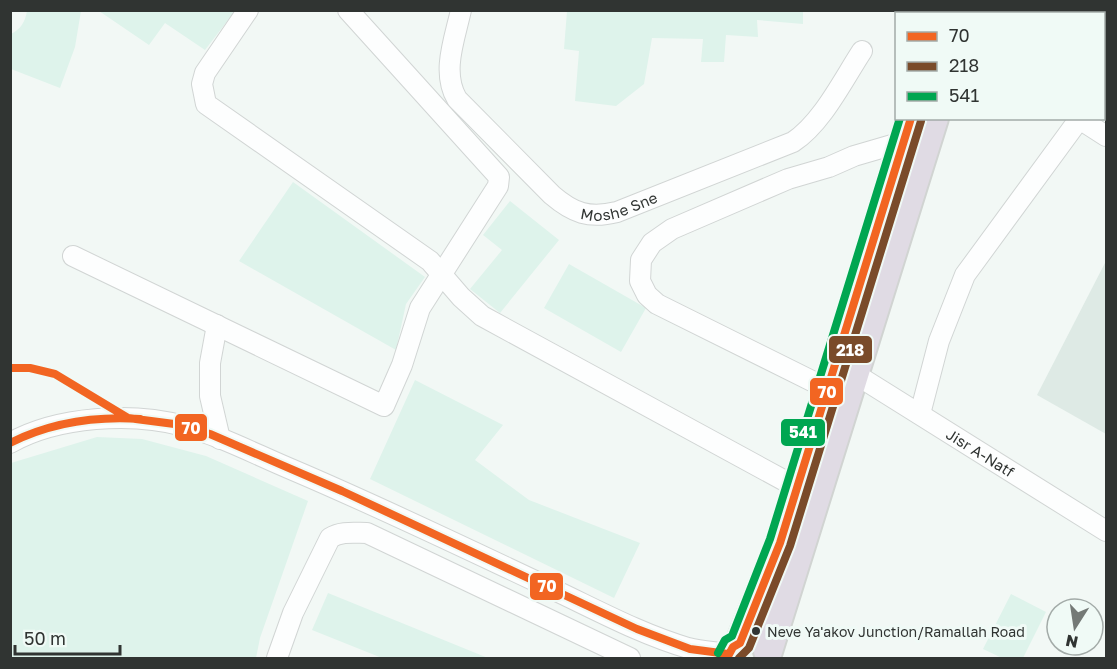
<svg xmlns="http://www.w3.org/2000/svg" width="1117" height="669" viewBox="0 0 1117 669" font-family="'Golos Text',sans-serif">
  <rect width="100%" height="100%" fill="#f2f8f5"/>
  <!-- built -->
  <path fill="#deeae5" d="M1106,261V434L1037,395Z"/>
  <!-- green -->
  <path fill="#def3eb" d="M27,11H81L75,47L60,88L11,69V34C21,29 25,22 27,11Z
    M99,11H235L205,50L165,23L149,45Z
    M567,11L803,10V24L757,20L758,37L726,35L724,62H701L703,39L652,38L644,84L616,106L575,101L579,51L564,49Z
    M293,182L425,277L406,304L396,350L239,261Z
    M510,201L559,240L500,313L470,289L502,250L483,235Z
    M569,264L646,308L621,352L544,308Z
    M415,380L503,425L475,460L529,500L640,543L614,598L370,479Z
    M97,437L142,439L206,456L308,501L260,638L256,658H11V463Z
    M328,593L488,658H382L312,630Z
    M1011,594L1046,612L1023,658H1002L983,649Z"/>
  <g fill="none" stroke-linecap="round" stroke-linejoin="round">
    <defs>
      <g id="minor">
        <path d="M248,10L205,73L202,84L206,104L430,261L461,297L482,316L798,488"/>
        <path id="s1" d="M461,10C455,38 441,72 457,99L552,195C573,213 589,219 617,212L793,142C822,123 843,80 862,51"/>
        <path d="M1104,70L1106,64"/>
        <path d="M1078,118L1106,136"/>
        <path d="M73,256L384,406L402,365L420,308L498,186L499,177L348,10"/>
        <path d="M217,325L210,363V396L220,439"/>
        <path id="s2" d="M855,374L1106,531"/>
        <path d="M828,389L657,304L647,295L640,281L641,260L652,243L672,229L788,179L829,167L854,156L902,142"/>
        <path d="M920,414L939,341L965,275L1080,118"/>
        <path d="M10,443C58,416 132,412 184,426C221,436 257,455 293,470C380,507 465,548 550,588C595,609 640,634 688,648C700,651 715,652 728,654"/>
        <path d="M277,658L293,613L330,538C341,531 354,533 367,533L630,658"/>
      </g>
      <path id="highway" d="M947,14L948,10
        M740,643L780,543L911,118
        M768,651L934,118"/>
    </defs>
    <!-- minor casing -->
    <use href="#minor" stroke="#d1d5d4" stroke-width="22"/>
    <!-- highway casing -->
    <use href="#highway" stroke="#d1d4d2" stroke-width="32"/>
    <!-- minor -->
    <use href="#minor" stroke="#fdfefe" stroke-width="20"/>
    <!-- highway -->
    <use href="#highway" stroke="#e0dbe4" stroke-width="28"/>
    <defs>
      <path id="bus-1" d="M10,368H30L55,374L128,418L182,425L210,434L342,491L637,629L690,649L728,654
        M10,443C52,422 94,416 140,419
        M727,658L733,647L740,643L780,543L911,118"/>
      <path id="bus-2" d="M739,658L749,648L790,546L921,121"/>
      <path id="bus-3" d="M718,653L725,640L732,636L770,539L900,118"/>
    </defs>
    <!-- bus-1 casing -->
    <use href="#bus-1" stroke="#f0faf6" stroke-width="12"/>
    <!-- bus-2 casing -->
    <use href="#bus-2" stroke="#f0faf6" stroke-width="12"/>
    <!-- bus-3 casing -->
    <use href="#bus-3" stroke="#f0faf6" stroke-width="12"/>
    <!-- bus-1 -->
    <use href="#bus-1" stroke="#f26522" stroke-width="8"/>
    <!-- bus-2 -->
    <use href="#bus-2" stroke="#7a4b2a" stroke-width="8"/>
    <!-- bus-3 -->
    <use href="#bus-3" stroke="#00a651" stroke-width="8"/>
  </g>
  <!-- markers -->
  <circle fill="#303432" stroke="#f0faf6" stroke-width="2" cx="756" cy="631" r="5"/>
  <g text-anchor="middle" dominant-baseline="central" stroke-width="6" stroke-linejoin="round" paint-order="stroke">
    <!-- bus labels -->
    <g font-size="14" fill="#303432" stroke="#f0faf6" text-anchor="start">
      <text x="767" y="631">Neve Ya'akov Junction/Ramallah Road</text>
    </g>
    <!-- street labels -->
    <g font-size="15" fill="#303432" stroke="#f0faf6">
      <text stroke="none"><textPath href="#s1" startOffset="300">Moshe Sne</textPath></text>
      <text stroke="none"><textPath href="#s2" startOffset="148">Jisr A-Natf</textPath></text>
    </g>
  </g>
  <g stroke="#f0faf6" stroke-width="2">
    <rect x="828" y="335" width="45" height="29" rx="6" fill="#7a4b2a"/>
    <rect x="809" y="377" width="35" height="29" rx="6" fill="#f26522"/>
    <rect x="174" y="413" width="34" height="29" rx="6" fill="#f26522"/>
    <rect x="780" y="418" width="46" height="29" rx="6" fill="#00a651"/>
    <rect x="529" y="572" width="35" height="29" rx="6" fill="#f26522"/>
  </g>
  <g font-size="16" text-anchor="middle" font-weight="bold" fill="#fff">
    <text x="850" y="356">218</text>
    <text x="827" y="398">70</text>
    <text x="191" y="434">70</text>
    <text x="803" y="438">541</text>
    <text x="547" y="592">70</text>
  </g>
  <!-- border -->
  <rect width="1117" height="669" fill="none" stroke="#303432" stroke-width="24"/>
  <!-- legend -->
  <rect x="895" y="12" width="210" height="108" fill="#f0faf6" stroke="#a3aba8" stroke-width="1.5"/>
  <rect x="907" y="32" width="30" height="9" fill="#f26522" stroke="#a3aba8" stroke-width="1.5"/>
  <text x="949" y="42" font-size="18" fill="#303432">70</text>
  <rect x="907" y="62" width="30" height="9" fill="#7a4b2a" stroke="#a3aba8" stroke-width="1.5"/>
  <text x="949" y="72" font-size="18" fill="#303432">218</text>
  <rect x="907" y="92" width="30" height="9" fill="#00a651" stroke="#a3aba8" stroke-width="1.5"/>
  <text x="949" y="102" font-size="18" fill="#303432">541</text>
  <!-- north arrow -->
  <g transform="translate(1075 627) rotate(192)"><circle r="28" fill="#f0faf6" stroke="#a3aba8" stroke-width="1.5"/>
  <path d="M0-4.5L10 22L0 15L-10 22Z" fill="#747976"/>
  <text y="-9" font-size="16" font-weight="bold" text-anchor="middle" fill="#303432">N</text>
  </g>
  <!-- scale -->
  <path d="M15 645v9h105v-9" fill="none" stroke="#303432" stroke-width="3"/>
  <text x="24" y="645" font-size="18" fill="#303432" stroke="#f0faf6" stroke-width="4.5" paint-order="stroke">50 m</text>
</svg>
